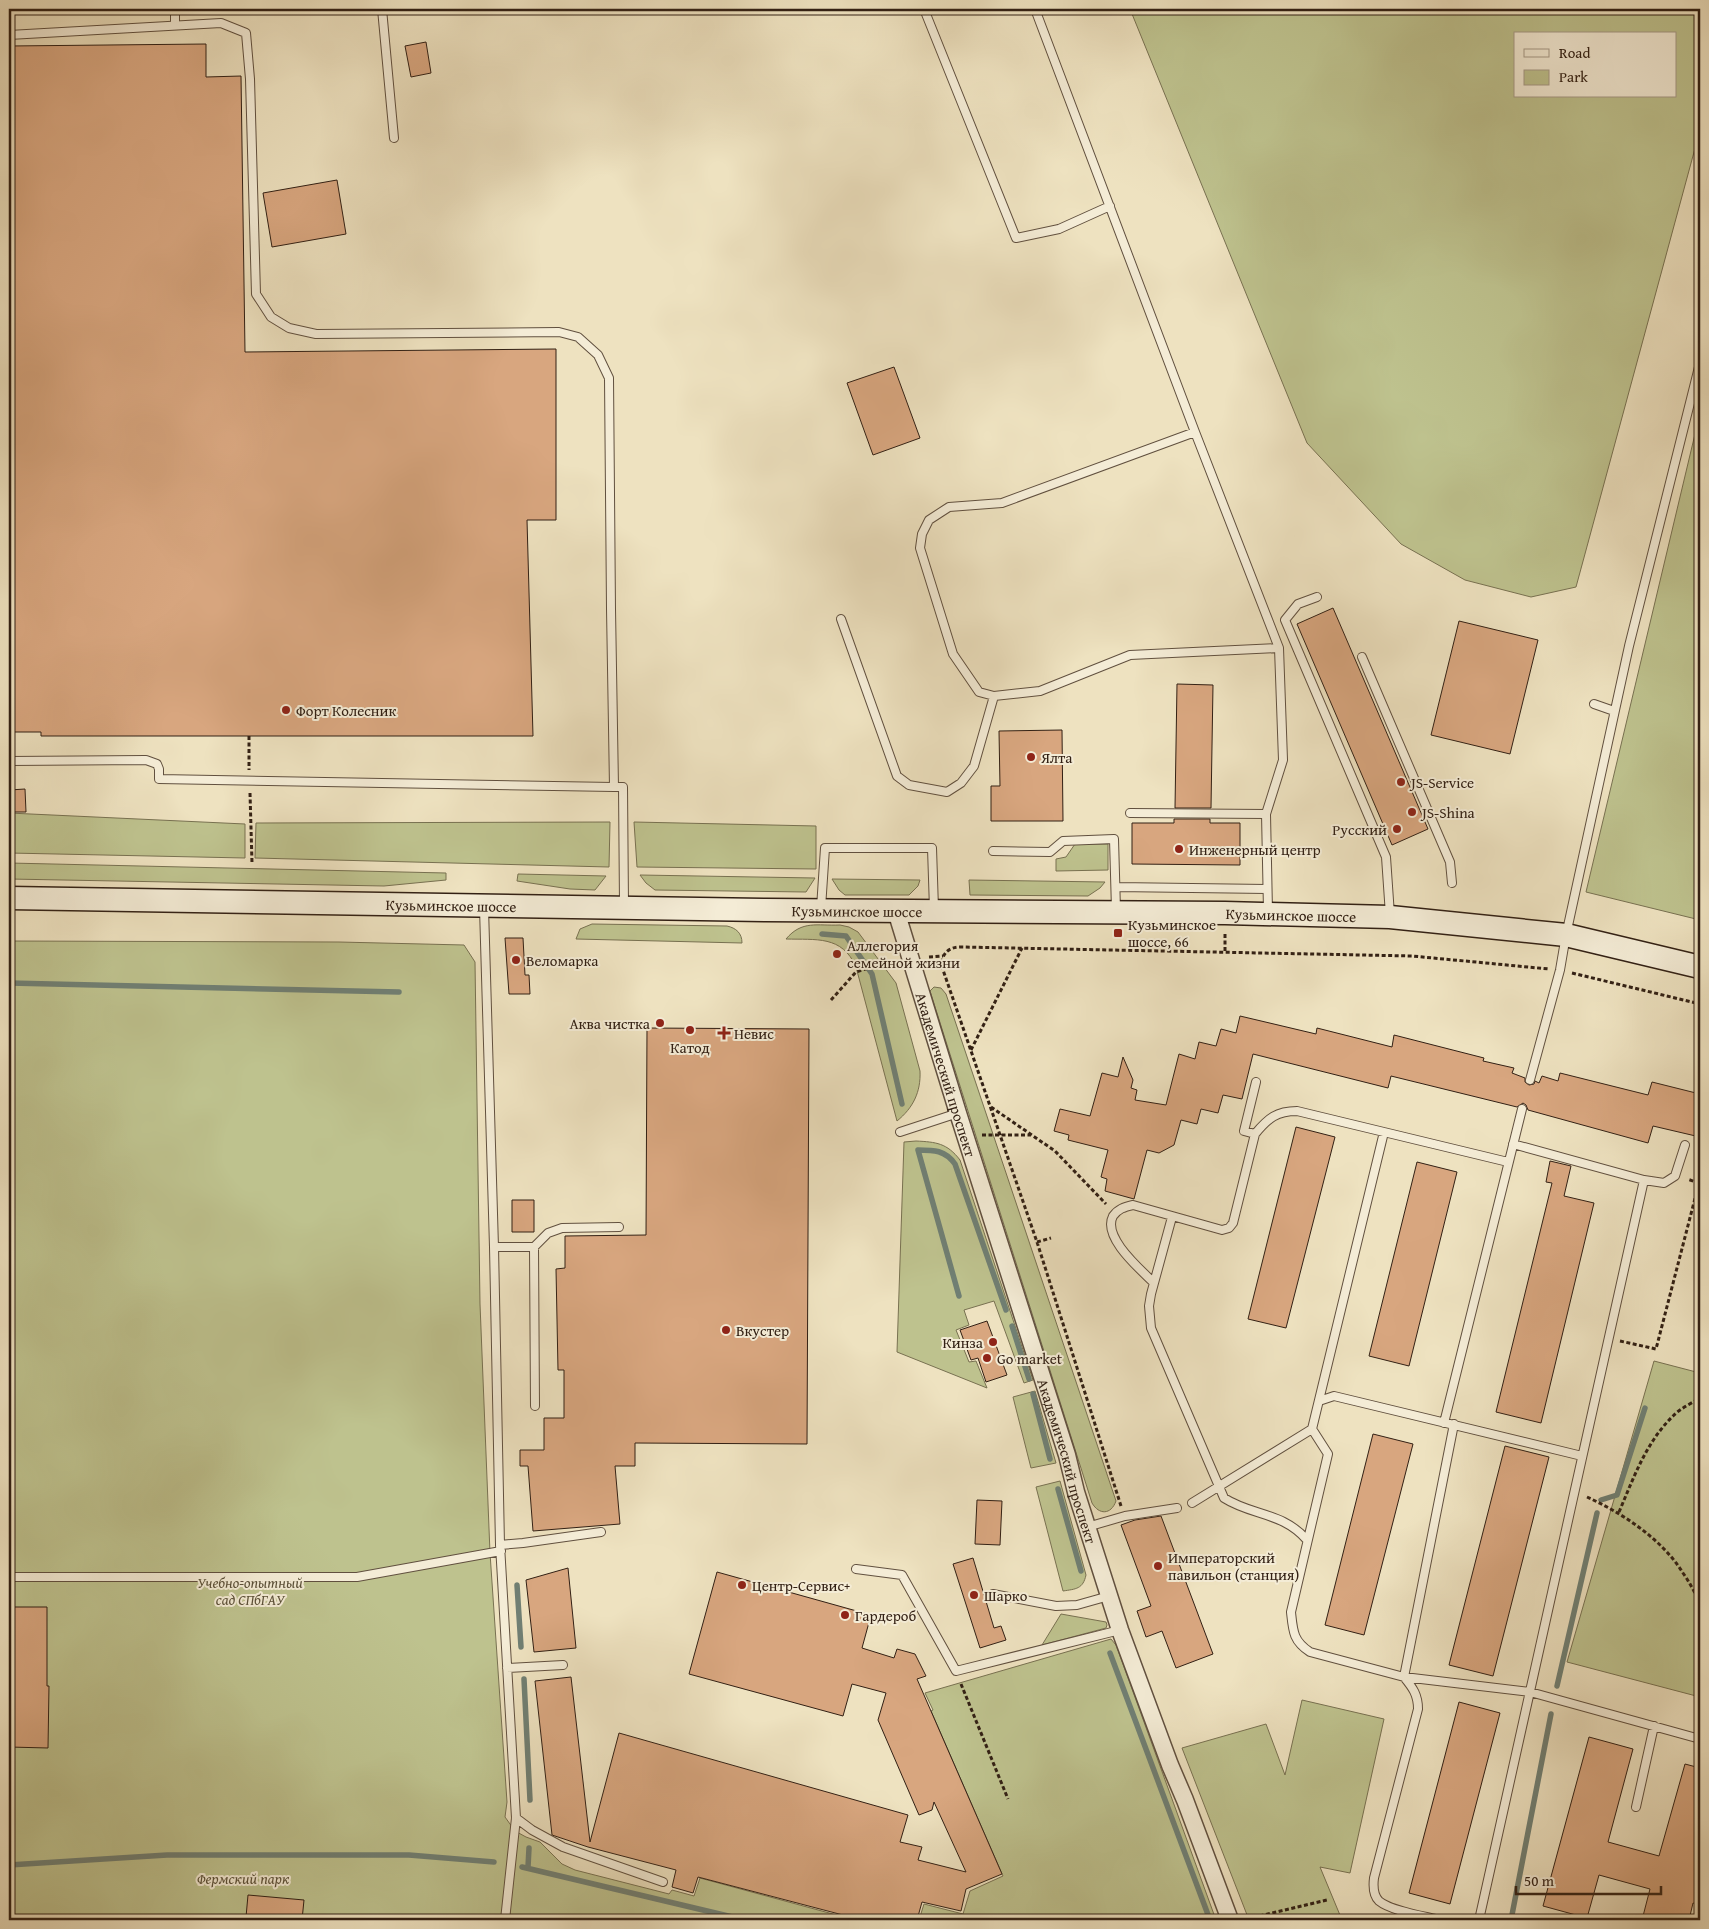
<svg xmlns="http://www.w3.org/2000/svg" width="1709" height="1929" viewBox="0 0 1709 1929" font-family="'Gentium Book Plus',serif">
  <rect width="100%" height="100%" fill="#eee2c0"/>
  <filter id="stains"><feTurbulence type="fractalNoise" baseFrequency=".004" numOctaves="4"/><feColorMatrix values="0 0 0 0 .2 0 0 0 0 .09 0 0 0 0 .02 0 0 0 .5 -.17"/></filter>
  <radialGradient id="worn" r=".72"><stop offset=".6" stop-color="#630" stop-opacity="0"/><stop offset="1" stop-color="#630" stop-opacity=".3"/></radialGradient>
  <!-- green -->
  <path fill="#bec28e" stroke="#787151" fill-rule="evenodd" d="M1130,9H1700V130L1576,587L1531,597L1465,580L1401,544L1307,443ZM1515,34H1675V96H1515Z
    M1700,413V920L1586,892Z
    M9,813L245,824V858L9,853Z
    M610,822L609,867L255,858L256,823Z
    M634,822L816,826V869L637,867Z
    M1075,844H1108V870L1056,871V859L1066,857Z
    M9,863L446,873V880L384,886L9,879Z
    M518,874L606,876L595,890L570,889L517,881Z
    M640,875L815,878L806,892L655,890L646,883Z
    M832,879L919,880H920L918,886L909,895H845L839,890Z
    M969,880L1105,882L1100,888L1088,896L970,895Z
    M592,924L727,926C736,928 742,933 742,943L576,939L580,929Z
    M840,925L849,927L858,932L896,983L920,1071C921,1092 913,1108 897,1121L856,967C842,935 816,940 786,939C802,920 817,926 840,925Z
    M9,941L339,942L464,945L475,962L480,1304L490,1553L507,1802L505,1817L515,1831L526,1837L540,1842L562,1864L575,1870L669,1894L672,1890L694,1896L700,1878L855,1920H9Z
    M934,987L941,988L946,994L1116,1501C1111,1515 1099,1515 1092,1503L930,991Z
    M916,1141C936,1142 947,1143 960,1160L1033,1380L1024,1383L994,1301L964,1310L969,1325L956,1330L969,1362L976,1361L987,1388L897,1352L904,1142Z
    M1654,1361L1700,1373V1697L1567,1662Z
    M1035,1391L1056,1463L1031,1468L1013,1397Z
    M1060,1481L1086,1575C1083,1589 1076,1589 1063,1591L1036,1487Z
    M1061,1614L1106,1622L1107,1625L1106,1628L1042,1645Z
    M1111,1639L1116,1645L1216,1920H919L924,1904L963,1914L970,1891L1003,1876L931,1711L933,1710L925,1693Z
    M1302,1700L1384,1719L1350,1873L1320,1867L1342,1920H1249L1182,1748L1266,1724L1285,1775Z"/>
  <g fill="none" stroke-linecap="round" stroke-linejoin="round">
    <!-- stream -->
    <path stroke="#707f73" stroke-width="5.5" d="M822,934L846,936L872,974L902,1104
      M9,983L399,992
      M959,1296L918,1150C934,1150 945,1150 955,1164L1006,1310
      M1012,1326L1029,1379
      M1033,1394L1050,1459
      M1058,1489L1081,1571
      M1601,1500L1617,1495L1645,1408
      M517,1585L521,1647
      M1110,1653L1210,1920
      M524,1679L530,1800
      M1557,1686L1597,1513
      M9,1865L167,1855H409L494,1862
      M522,1867L745,1920
      M528,1867L529,1848
      M1511,1920L1551,1714"/>
  </g>
  <!-- building -->
  <path fill="#d8a67f" stroke="#322014" d="M426,42L431,73L411,77L405,46Z
    M206,44V77L241,76L245,352L556,349V520H527L533,736H41V732H9V46Z
    M337,180L346,234L272,247L263,193Z
    M894,367L920,438L873,455L847,383Z
    M1333,608L1428,829L1392,845L1297,624Z
    M1459,621L1538,640L1510,754L1431,735Z
    M1177,684L1213,685L1211,808H1175Z
    M1062,730L1063,821H991V786H1000L999,731Z
    M25,789L26,812H9V790Z
    M1174,819H1210V823H1240V865L1132,864V823H1174Z
    M505,938H523L525,975H529L530,994H509Z
    M1240,1016L1316,1034L1317,1028L1392,1047L1394,1035L1484,1058L1483,1061L1514,1068L1512,1073L1525,1078V1082L1529,1085L1534,1084L1535,1081L1539,1083L1542,1076L1558,1081L1560,1073L1648,1095L1652,1082L1700,1094V1137L1653,1126L1648,1143L1528,1110L1526,1105L1523,1103L1517,1107L1391,1076L1388,1088L1253,1054L1242,1099L1223,1095L1218,1113L1201,1109L1197,1124L1181,1120L1174,1145L1159,1153L1147,1150L1134,1199L1105,1191L1107,1179L1101,1177L1108,1150L1068,1140L1069,1135L1054,1131L1060,1109L1090,1116L1102,1073L1118,1077L1123,1057L1133,1080L1131,1088L1137,1090L1135,1100L1166,1105L1179,1054L1195,1059L1199,1042L1216,1046L1221,1029L1236,1033Z
    M647,1028L809,1029L807,1444L635,1443V1466H615L620,1524L533,1531L528,1466H520V1450H544V1418H564V1370H558L556,1269L565,1268V1236L646,1235Z
    M1296,1127L1335,1137L1286,1328L1248,1319Z
    M1550,1161L1571,1166L1564,1196L1594,1203L1541,1423L1496,1412L1552,1183L1546,1182Z
    M1417,1162L1457,1172L1409,1366L1369,1356Z
    M512,1200H534V1232H512Z
    M987,1321L1007,1375L986,1382L978,1358L971,1360L960,1330Z
    M1373,1434L1413,1444L1364,1635L1325,1625Z
    M1505,1446L1549,1457L1493,1676L1449,1665Z
    M977,1500L1002,1501L1000,1545L975,1544Z
    M1161,1516L1213,1654L1176,1668L1162,1631L1146,1637L1137,1611L1151,1606L1121,1525L1135,1520Z
    M973,1558L994,1628L1001,1626L1006,1640L980,1648L953,1564Z
    M568,1568L576,1648L534,1652L526,1580Z
    M717,1572L871,1615L862,1648L894,1658L897,1649L915,1654L926,1676L917,1679L1002,1874L966,1889L961,1911L922,1902L917,1920H862L698,1877L693,1893L672,1887L676,1870L588,1847L552,1835L535,1681L571,1677L590,1842L619,1733L908,1815L900,1842L922,1847L918,1860L966,1872L934,1802L932,1810L919,1815L878,1720L886,1693L852,1684L843,1716L689,1674Z
    M9,1607H47V1686H49L48,1748L9,1747Z
    M1459,1702L1500,1713L1450,1904L1409,1893Z
    M1589,1737L1633,1749L1608,1842L1659,1856L1685,1764L1700,1768V1905L1693,1903L1689,1920H1642L1650,1889L1599,1875L1587,1918L1543,1906Z
    M248,1895L304,1900L302,1920L246,1917Z"/>
  <g fill="none" stroke-linecap="round" stroke-linejoin="round">
    <defs>
      <path id="lane" d="M175,9V25
        M382,9L394,138
        M924,9L1016,238L1059,229L1110,206
        M1035,9L1195,432L1279,648L1283,760L1266,814
        M9,35L221,23L246,33L250,79L256,294L271,317L289,328L316,334L559,332L578,337L598,355L609,378L611,609L614,787H623L624,905
        M1195,432L1002,503L949,507L929,520L922,534L920,548L953,654L979,692L994,696L1040,691L1130,655L1279,648
        M1317,597L1298,604L1285,620L1386,857L1390,915
        M841,619L897,776L909,785L947,792L961,783L974,766L994,696
        M1362,657L1450,862L1452,883
        M1594,704L1614,711
        M9,761L146,760L157,764L159,769V779L614,787
        M1130,813L1266,814L1268,911
        M993,851L1050,852L1063,841L1114,839L1116,910
        M1116,887L1267,889
        M484,908L494,1247L500,1545L516,1818L505,1920
        M821,908L825,848H932L934,909
        M1530,1080L1560,970L1566,935L1629,646L1700,363
        M900,1132L958,1113
        M1255,1134L1244,1131L1256,1082
        M1513,1144L1644,1180
        M1172,1217L1151,1294L1149,1306L1151,1328L1224,1498C1252,1516 1283,1512 1307,1540
        M494,1247H534
        M1153,1282C1140,1269 1102,1237 1113,1216C1118,1209 1124,1207 1133,1205L1222,1230L1229,1228L1233,1223L1255,1134C1268,1118 1277,1111 1297,1111L1508,1162
        M1319,1401L1334,1396L1582,1456
        M535,1406L534,1247L548,1233L562,1228L619,1227
        M1444,1423L1522,1109
        M1312,1429L1328,1454L1291,1612C1293,1631 1293,1641 1310,1652L1404,1677L1530,1692L1700,1739
        M1192,1503L1312,1429L1384,1132
        M1087,1527L1125,1516L1177,1508
        M500,1545L523,1543L601,1532
        M856,1569L902,1575L956,1671L1120,1630
        M9,1577H357L501,1551
        M993,1594L1056,1606L1077,1605L1109,1596
        M507,1668L563,1665
        M1636,1807L1654,1726
        M516,1818L532,1830L563,1847L663,1882
        M1440,1920C1424,1916 1391,1911 1379,1901C1373,1895 1373,1886 1374,1878L1418,1709C1418,1695 1413,1688 1404,1677L1454,1424
        M1479,1920L1644,1180L1664,1183L1675,1176L1685,1145"/>
      <g id="street">
        <path id="s1" d="M896,911L958,1113L1067,1455L1076,1492L1120,1630L1170,1765L1185,1800L1230,1920"/>
      </g>
      <g id="secondary">
        <path id="s2" d="M9,898L766,910L1225,913L1390,917L1566,935L1700,967"/>
      </g>
    </defs>
    <!-- lane casing -->
    <use href="#lane" stroke="#61503f" stroke-width="10"/>
    <!-- street casing -->
    <use href="#street" stroke="#61503f" stroke-width="19"/>
    <!-- secondary casing -->
    <use href="#secondary" stroke="#322014" stroke-width="25"/>
    <!-- path -->
    <path stroke="#322014" stroke-width="3" stroke-dasharray="4 2.5" stroke-linecap="butt" d="M249,736V770
      M250,793L252,863
      M1225,951V934
      M929,957L943,956
      M1572,973L1700,1004
      M831,1000L856,972L881,964
      M971,1050L1022,948
      M991,1107L1055,1151L1106,1204
      M982,1135H1031
      M1037,1242L1051,1238
      M1620,1341L1656,1349L1699,1183L1687,1179
      M1587,1497C1622,1513 1662,1539 1683,1573C1690,1583 1695,1593 1700,1603
      M1121,1506L1037,1242L942,967C941,954 948,947 961,947L1412,956L1549,969
      M1619,1512C1634,1477 1646,1442 1674,1415C1681,1408 1692,1403 1700,1398
      M961,1684L1008,1799
      M1247,1919L1327,1900"/>
    <!-- lane -->
    <use href="#lane" stroke="#f4ecd6" stroke-width="8"/>
    <!-- street -->
    <use href="#street" stroke="#f4ecd6" stroke-width="16"/>
    <!-- secondary -->
    <use href="#secondary" stroke="#f4ecd6" stroke-width="22"/>
  </g>
  <!-- markers -->
  <g fill="#8f2418" stroke="#f4ecd6" stroke-width="2">
    <circle cx="286" cy="710" r="5"/>
    <circle cx="1031" cy="757" r="5"/>
    <circle cx="1401" cy="782" r="5"/>
    <circle cx="1412" cy="812" r="5"/>
    <circle cx="1397" cy="829" r="5"/>
    <circle cx="1179" cy="849" r="5"/>
    <rect x="1113" y="928" width="10" height="10" rx="2.5"/>
    <circle cx="837" cy="954" r="5"/>
    <circle cx="516" cy="960" r="5"/>
    <circle cx="660" cy="1023" r="5"/>
    <circle cx="690" cy="1030" r="5"/>
    <path d="M721.5 1025.5h5v5h5v5h-5v5h-5v-5h-5v-5h5z"/>
    <circle cx="726" cy="1330" r="5"/>
    <circle cx="993" cy="1342" r="5"/>
    <circle cx="987" cy="1358" r="5"/>
    <circle cx="1158" cy="1566" r="5"/>
    <circle cx="742" cy="1585" r="5"/>
    <circle cx="974" cy="1595" r="5"/>
    <circle cx="845" cy="1615" r="5"/>
  </g>
  <g text-anchor="middle" dominant-baseline="central" stroke-width="4" stroke-linejoin="round" paint-order="stroke">
    <!-- poi labels -->
    <g font-size="15" fill="#322014" stroke="#f4ecd6" text-anchor="start">
      <text x="296" y="710">Форт Колесник</text>
      <text x="1041" y="757">Ялта</text>
      <text x="1411" y="782">JS-Service</text>
      <text x="1422" y="812">JS-Shina</text>
      <text x="1387" y="829" text-anchor="end">Русский</text>
      <text x="1189" y="849">Инженерный центр</text>
      <text x="1128" y="924">Кузьминское<tspan x="1128" dy="17">шоссе, 66</tspan></text>
      <text x="847" y="945">Аллегория<tspan x="847" dy="17">семейной жизни</tspan></text>
      <text x="526" y="960">Веломарка</text>
      <text x="650" y="1023" text-anchor="end">Аква чистка</text>
      <text x="734" y="1033">Невис</text>
      <text x="690" y="1047" text-anchor="middle">Катод</text>
      <text x="736" y="1330">Вкустер</text>
      <text x="983" y="1342" text-anchor="end">Кинза</text>
      <text x="997" y="1358">Go market</text>
      <text x="1168" y="1557">Императорский<tspan x="1168" dy="17">павильон (станция)</tspan></text>
      <text x="752" y="1585">Центр-Сервис+</text>
      <text x="984" y="1595">Шарко</text>
      <text x="855" y="1615">Гардероб</text>
    </g>
    <!-- street labels -->
    <g font-size="15" fill="#322014" stroke="#f4ecd6">
      <text stroke="none"><textPath href="#s2" startOffset="442">Кузьминское шоссе</textPath></text>
      <text stroke="none"><textPath href="#s2" startOffset="848">Кузьминское шоссе</textPath></text>
      <text stroke="none"><textPath href="#s2" startOffset="1282">Кузьминское шоссе</textPath></text>
      <text stroke="none"><textPath href="#s1" startOffset="171">Академический проспект</textPath></text>
      <text stroke="none"><textPath href="#s1" startOffset="576">Академический проспект</textPath></text>
    </g>
    <!-- park labels -->
    <g font-size="15" font-style="italic" fill="#5c5139" stroke="#f4ecd6">
      <text x="250" y="1582">Учебно-опытный<tspan x="250" dy="17">сад СПбГАУ</tspan></text>
      <text x="243" y="1878">Фермский парк</text>
    </g>
  </g>
  <!-- margin -->
  <rect width="1709" height="1929" fill="none" stroke="#eee2c0" stroke-width="30"/>
  <rect x="10" y="10" width="1689" height="1909" fill="none" stroke="#322014" stroke-width="2.5"/>
  <rect x="15" y="15" width="1679" height="1899" fill="none" stroke="#322014"/>
  <!-- legend -->
  <rect x="1514" y="32" width="162" height="65" fill="#f4ecd6" stroke="#a69a88"/>
  <rect x="1524" y="49" width="25" height="8" fill="#f4ecd6" stroke="#a69a88"/>
  <text x="1559" y="58" font-size="15" fill="#322014">Road</text>
  <rect x="1524" y="70" width="25" height="15" fill="#bec28e" stroke="#a69a88"/>
  <text x="1559" y="82" font-size="15" fill="#322014">Park</text>
  <!-- scale -->
  <path d="M1516 1886v8h145v-8" fill="none" stroke="#322014" stroke-width="2.5"/>
  <text x="1524" y="1886" font-size="15" fill="#322014" stroke="#f4ecd6" stroke-width="4" paint-order="stroke">50 m</text>
  <rect width="100%" height="100%" filter="url(#stains)"/>
  <rect width="100%" height="100%" fill="url(#worn)"/>
</svg>
